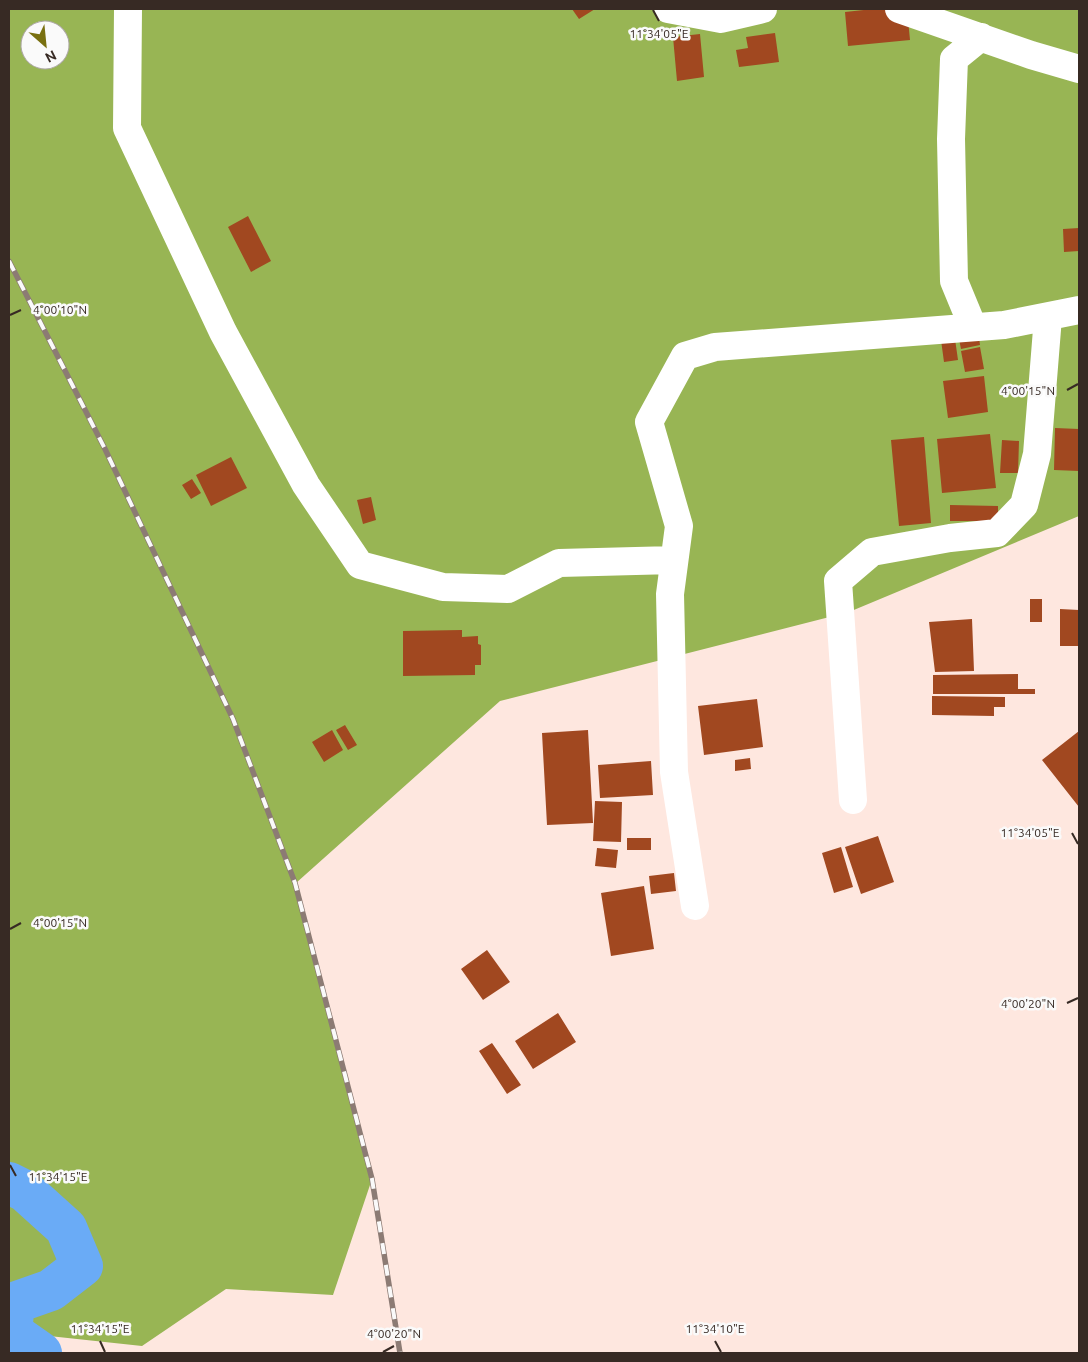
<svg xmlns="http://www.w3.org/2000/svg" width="1088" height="1362" viewBox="0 0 1088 1362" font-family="Ubuntu,sans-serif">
  <rect width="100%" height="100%" fill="#fee7df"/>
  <!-- forest -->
  <path fill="#98b554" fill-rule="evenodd" d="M9,9H1079V516L849,612L500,701L296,883L372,1179L333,1295L226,1289L142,1346L12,1332L9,1334ZM30,30H60V60H30Z"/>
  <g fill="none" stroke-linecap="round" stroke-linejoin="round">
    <!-- river -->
    <path stroke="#6aabf6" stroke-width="42" d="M9,1183L25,1191L66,1228L82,1266L51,1290L14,1303L11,1332L41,1353"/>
  </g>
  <!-- building -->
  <path fill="#a14820" d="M572,9H595L579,19Z
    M873,9H907L910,40L848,46L845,12Z
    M775,33L779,62L739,67L736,50L748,48L746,37Z
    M700,34L704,77L677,81L673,37Z
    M248,216L271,261L251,272L228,227Z
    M1079,228V251L1064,252L1063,229Z
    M978,330L980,345L961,349L958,334Z
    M955,339L958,360L944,362L941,340Z
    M980,347L984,369L965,372L961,351Z
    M984,376L988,412L948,418L943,381Z
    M1055,428L1079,429V471L1054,470Z
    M990,434L996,488L942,493L937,439Z
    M924,437L931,523L899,526L891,440Z
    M1002,440L1019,441L1018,473H1000Z
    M231,457L247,488L211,506L196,475Z
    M192,479L201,493L191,499L182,485Z
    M371,497L376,520L363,524L357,500Z
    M950,505L998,506V521H950Z
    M1030,599H1042V622H1030Z
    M1060,609L1079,610V646H1060Z
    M972,619L974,671L935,672L929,622Z
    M462,630V637L478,636V644L481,645V665H475V675L403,676V631Z
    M1018,674V689H1035V694H933V675Z
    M932,696L1005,697V707H994V716L932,715Z
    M757,699L763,747L704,755L698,706Z
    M345,725L357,745L348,750L336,730Z
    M332,730L343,750L324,762L312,742Z
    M588,730L593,823L547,825L542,733Z
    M1079,731V807L1042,760Z
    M750,758L751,769L735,771V760Z
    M651,761L653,795L600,798L598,765Z
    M595,801L622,802L621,842L593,841Z
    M878,836L894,882L861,894L845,847Z
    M627,838H651V850H627Z
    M841,847L853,887L834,893L822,853Z
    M597,848L618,850L616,868L595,866Z
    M674,873L676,891L651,894L649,876Z
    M644,886L654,949L611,956L601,893Z
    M487,950L510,982L483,1000L461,969Z
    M558,1013L576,1042L533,1069L515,1041Z
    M492,1043L521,1085L507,1094L479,1051Z"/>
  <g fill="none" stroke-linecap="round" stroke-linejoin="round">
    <!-- minor -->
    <path stroke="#fff" stroke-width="28" d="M128,9L127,128L223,332L306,485L360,565L443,587L508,589L559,563L674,560
      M668,9L721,19L763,9
      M899,9L1031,55L1079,69
      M973,327L954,281L951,139L954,59L981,37
      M853,800L838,581L872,552L950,538L997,533L1024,505L1037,454L1048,317
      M695,906L674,772L670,594L679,526L649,422L685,356L715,347L1004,325L1079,310"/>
    <defs>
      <path id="rail" d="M9,261L105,449L233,719L295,883L372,1179L400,1353"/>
    </defs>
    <!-- rail casing -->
    <use href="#rail" stroke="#8c7b74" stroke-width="5.5"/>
    <!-- rail -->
    <use href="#rail" stroke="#fafafa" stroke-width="4" stroke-dasharray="11" stroke-linecap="butt"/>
  </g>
  <!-- ticks -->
  <path fill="none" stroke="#372a24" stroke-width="2" d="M653,10L659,21M10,315L21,310M1067,390L1078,384M1072,833L1078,844M10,929L21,923M1067,1003L1078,998M10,1165L16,1176M100,1341L105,1352M715,1341L721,1352M383,1352L394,1346"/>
  <g font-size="12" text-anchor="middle" fill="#372a24" stroke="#fafafa" stroke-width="5" stroke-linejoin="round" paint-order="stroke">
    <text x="659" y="38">11°34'05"E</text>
    <text x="60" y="314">4°00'10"N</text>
    <text x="1028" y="395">4°00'15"N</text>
    <text x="1030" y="837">11°34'05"E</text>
    <text x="60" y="927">4°00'15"N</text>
    <text x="1028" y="1008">4°00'20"N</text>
    <text x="58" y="1181">11°34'15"E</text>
    <text x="100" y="1333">11°34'15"E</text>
    <text x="715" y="1333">11°34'10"E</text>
    <text x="394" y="1338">4°00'20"N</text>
  </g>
  <!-- border -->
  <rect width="1088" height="1362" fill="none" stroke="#372a24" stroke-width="20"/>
  <!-- north arrow -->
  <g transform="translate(45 45) rotate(153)"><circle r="24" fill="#fafafa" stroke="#aca7a4"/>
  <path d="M0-4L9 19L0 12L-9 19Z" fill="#797010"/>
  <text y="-8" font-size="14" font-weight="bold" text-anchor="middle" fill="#372a24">N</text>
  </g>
</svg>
